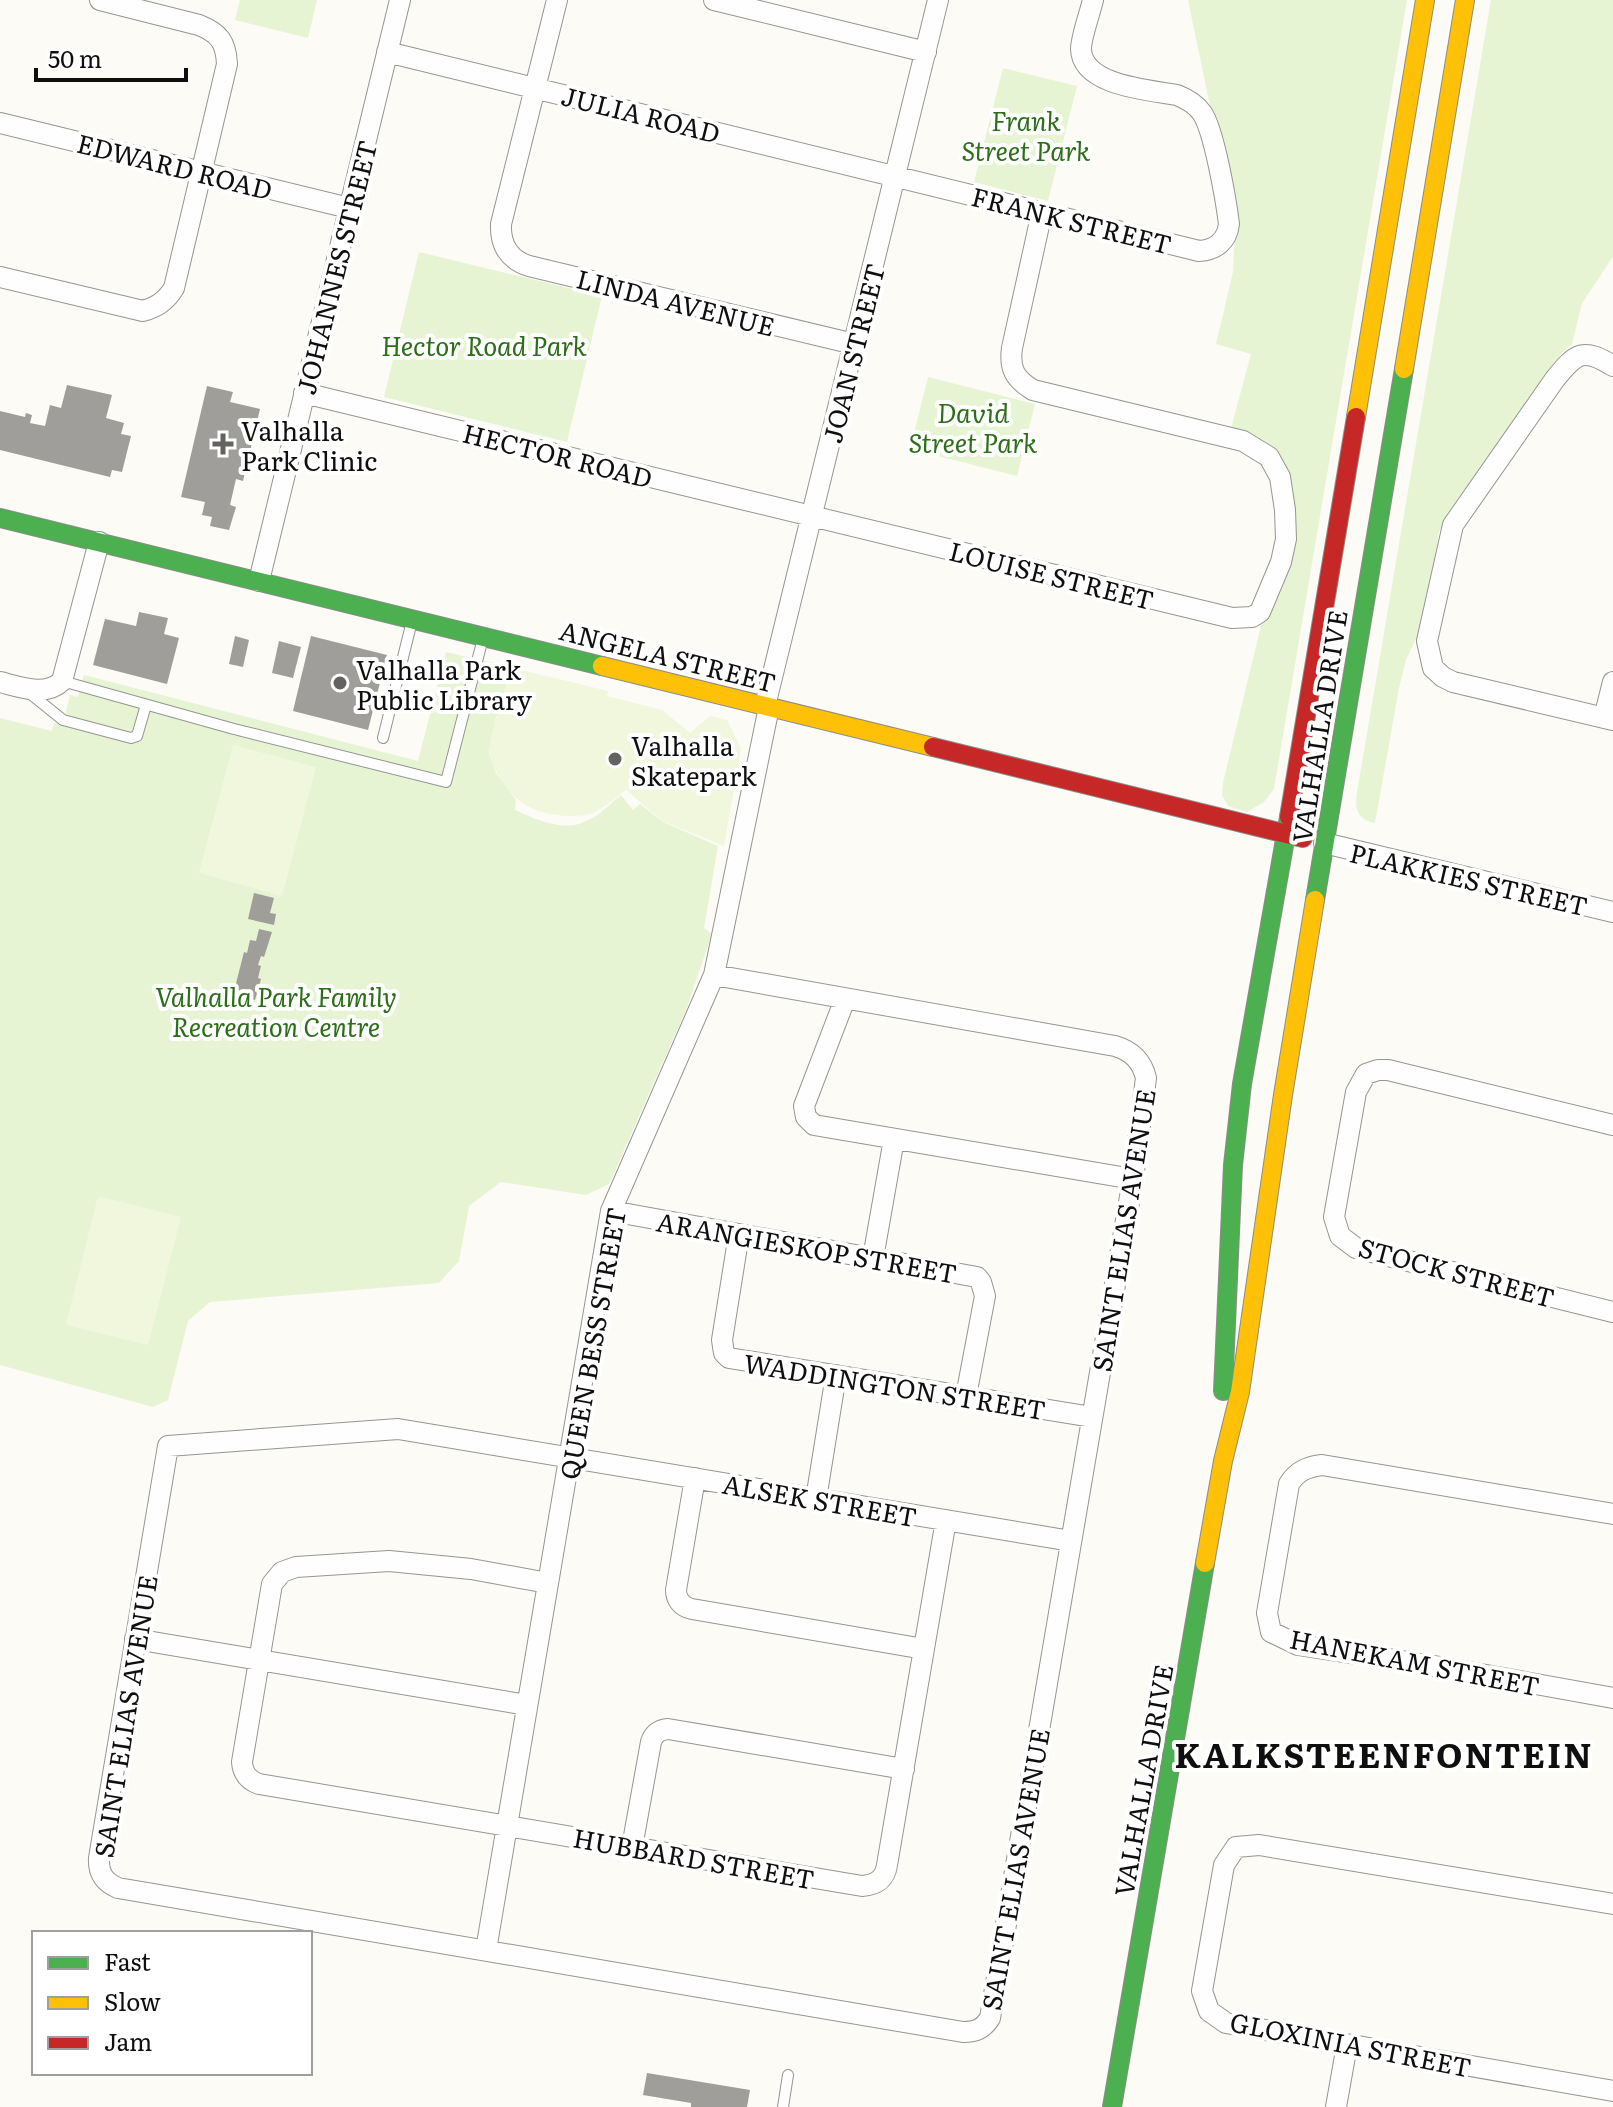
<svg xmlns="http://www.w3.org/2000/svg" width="1613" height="2107" viewBox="0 0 1613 2107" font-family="Literata,serif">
  <rect width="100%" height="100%" fill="#fcfbf5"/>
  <!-- green -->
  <path fill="#e7f4d3" d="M240,0H317L308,38L235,20Z
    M1188,0H1407L1274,789L1264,802L1247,812L1228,806L1222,795L1223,783L1263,617L1275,602L1292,533L1288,483L1230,432L1251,354L1216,344L1233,272L1235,226Z
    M1491,0H1613V257L1582,303L1572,344L1562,353L1447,514L1439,532L1424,622L1406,660L1399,688L1375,823C1348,818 1357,795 1360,775Z
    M1003,68L1077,86L1048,201L974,182Z
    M419,252L602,296L567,442L384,397Z
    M928,377L1035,404L1017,476L910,449Z
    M446,652L516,668L514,683L507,682L499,716H496L489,753L496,773L516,800L515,810C535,819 563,832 584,822C598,817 610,804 621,795L633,810L640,804L663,822L718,846L704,928L712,934L686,1010L609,1184L586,1195L501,1182L469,1206L459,1261L439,1283L210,1302L188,1321L168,1400L153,1407L0,1365V718L52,731L54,723L63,724L70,695L78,697L84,675L418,761Z"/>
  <!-- pitch -->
  <path fill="#f0f7dd" d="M517,669L608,691L607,696L662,710L690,733L710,716L727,720L741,749L724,846L662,821L626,790C617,797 606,806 595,812C589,815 578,816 571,816C539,816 514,804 499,776C495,769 490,761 490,753C489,741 494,727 497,716H500L507,682L513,683Z
    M233,745L316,767L282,896L199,873Z
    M98,1196L181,1217L148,1345L66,1325Z"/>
  <!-- building -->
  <path fill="#a09e9a" d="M67,385L112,395L106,418L124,423L121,434L131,436L122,472L112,470L110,477L0,450V411L25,417L26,413L32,415L30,423L45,426L50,405L61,408Z
    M207,386L233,392L230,402L260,409L243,481L236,479L230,505L236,507L229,530L210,526L212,517L202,515L205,502L181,497Z
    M139,612L168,618L164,634L179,638L167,684L93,665L105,619L136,626Z
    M235,636L249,640L243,667L229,664Z
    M311,636L387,655L368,730L293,711Z
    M279,641L301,647L293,678L272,673Z
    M254,893L274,898L270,913L276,914L274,925L248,919Z
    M259,929L272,932L264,957L261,956L258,965L261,966L258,978L261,979L255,1000L233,995L244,952L247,953L250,940L256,941Z
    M647,2073L750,2090L747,2107H691V2103L643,2095Z"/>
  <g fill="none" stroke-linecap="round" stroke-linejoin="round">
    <defs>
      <path id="lane" d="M62,681L234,729L446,782L483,638
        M27,691L63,720L131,738L137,736L146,705
        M383,738L412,621
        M783,2107L788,2075"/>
      <path id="street" d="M557,0L501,224C500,245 509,260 529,266L854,344
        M714,0L926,52
        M387,52L1199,251C1216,250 1227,241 1229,224C1226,200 1214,130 1202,113C1196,104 1187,99 1177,95C1150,90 1082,86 1081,49C1081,37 1090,13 1093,0
        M0,123L349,208
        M0,277L143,311C157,307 166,301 174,288L227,64C226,42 219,33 199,25L100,0
        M1613,366C1583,347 1576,353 1555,379L1453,525L1427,641L1433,668L1443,677L1453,682L1613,720
        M304,393L1232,618L1252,617L1260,612L1281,562L1286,539L1285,510L1280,477L1269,457L1243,441L1033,390C1015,379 1009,369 1012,348L1042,212
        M259,581L400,0
        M0,682C20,687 46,697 62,681L99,542
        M765,706L938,0
        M1604,718L1613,682
        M1324,843L1613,912
        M714,975L1115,1046C1132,1051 1142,1061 1146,1078L1133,1179L990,2018C983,2029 976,2032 963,2032L118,1888C104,1882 98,1873 99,1858L168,1446L398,1429L1071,1541
        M845,999L804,1106L806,1117L814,1125L1133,1179
        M1613,1125L1388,1070H1378L1366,1074L1356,1092L1334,1217L1340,1236L1356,1248L1613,1312
        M611,1211L977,1277L981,1282L985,1296L966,1396
        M739,1234L722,1340L724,1353L729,1358L1092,1417
        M873,1258L894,1139
        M695,1478L676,1590C676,1600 682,1607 692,1609L924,1649
        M816,1499L836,1375
        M1613,1514L1322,1465C1307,1467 1297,1471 1289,1484L1267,1613L1271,1632L1298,1645L1447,1668L1613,1698
        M548,1583L471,1569L389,1561L296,1567L282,1572L272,1584L242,1762C243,1774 248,1780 259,1784L862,1886C876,1885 885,1879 887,1865L946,1520
        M135,1639L527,1705
        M632,1847L651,1742C654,1733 659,1730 668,1729L904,1769
        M1613,1904L1259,1845L1236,1847L1224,1865L1202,1991L1209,2011L1226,2023L1613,2091
        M486,1950L611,1211L714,975L769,707
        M1336,2107L1347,2045"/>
      <path id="fast" d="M0,518L602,666
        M1315,900L1404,369
        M1223,1391L1233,1165L1242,1084L1289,817
        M1112,2107L1205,1563"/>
      <path id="slow" d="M1404,369L1465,0
        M1356,417L1425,0
        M602,666L933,747
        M1205,1563L1223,1461L1240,1392L1283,1095L1315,900"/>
      <path id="jam" d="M933,747L1303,838
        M1289,817L1356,417"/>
    </defs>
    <!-- lane casing -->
    <use href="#lane" stroke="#969593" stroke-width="12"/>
    <!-- street casing -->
    <use href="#street" stroke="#969593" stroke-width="22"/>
    <!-- fast casing -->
    <use href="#fast" stroke="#8c8c89" stroke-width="20"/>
    <!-- slow casing -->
    <use href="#slow" stroke="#8c8c89" stroke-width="20"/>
    <!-- jam casing -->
    <use href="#jam" stroke="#8c8c89" stroke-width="20"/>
    <!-- lane -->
    <use href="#lane" stroke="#fffefe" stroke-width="10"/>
    <!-- street -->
    <use href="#street" stroke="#fffefe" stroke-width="20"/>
    <!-- fast -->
    <use href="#fast" stroke="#4caf50" stroke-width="18"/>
    <!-- slow -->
    <use href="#slow" stroke="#ffc107" stroke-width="18"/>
    <!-- jam -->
    <use href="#jam" stroke="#c62828" stroke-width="18"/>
  </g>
  <!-- markers -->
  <g fill="#626260" stroke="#fff" stroke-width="3">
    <path d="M219 432h8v8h8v8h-8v8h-8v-8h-8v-8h8z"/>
    <circle cx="340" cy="683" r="8"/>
    <circle cx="615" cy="759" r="8"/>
  </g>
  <g text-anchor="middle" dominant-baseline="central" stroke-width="8" stroke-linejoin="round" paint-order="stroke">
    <!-- street labels -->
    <g font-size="26" fill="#0f0f0f" stroke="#fff">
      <text transform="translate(641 113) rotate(14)">JULIA ROAD</text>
      <text transform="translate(175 165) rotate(14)">EDWARD ROAD</text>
      <text transform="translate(1072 219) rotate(14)">FRANK STREET</text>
      <text transform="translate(335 267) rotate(-76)">JOHANNES STREET</text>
      <text transform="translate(676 301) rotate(14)">LINDA AVENUE</text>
      <text transform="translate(852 353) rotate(-76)">JOAN STREET</text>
      <text transform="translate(558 454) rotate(14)">HECTOR ROAD</text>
      <text transform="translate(1052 574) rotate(14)">LOUISE STREET</text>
      <text transform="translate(668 655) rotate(14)">ANGELA STREET</text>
      <text transform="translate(1318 726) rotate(-81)">VALHALLA DRIVE</text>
      <text transform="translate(1469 878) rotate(13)">PLAKKIES STREET</text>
      <text transform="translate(1122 1230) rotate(-81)">SAINT ELIAS AVENUE</text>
      <text transform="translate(807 1246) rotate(10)">ARANGIESKOP STREET</text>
      <text transform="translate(1457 1271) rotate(15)">STOCK STREET</text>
      <text transform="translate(591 1343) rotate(-80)">QUEEN BESS STREET</text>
      <text transform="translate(895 1385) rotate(9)">WADDINGTON STREET</text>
      <text transform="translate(820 1499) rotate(10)">ALSEK STREET</text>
      <text transform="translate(1415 1661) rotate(11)">HANEKAM STREET</text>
      <text transform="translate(124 1716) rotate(-81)">SAINT ELIAS AVENUE</text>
      <text transform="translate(1142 1780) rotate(-80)">VALHALLA DRIVE</text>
      <text transform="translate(694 1857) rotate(10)">HUBBARD STREET</text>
      <text transform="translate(1014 1869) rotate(-80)">SAINT ELIAS AVENUE</text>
      <text transform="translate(1351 2043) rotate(11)">GLOXINIA STREET</text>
    </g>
    <!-- park labels -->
    <g font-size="26" font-style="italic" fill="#2d6e19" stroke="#fff">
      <text x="1026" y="119">Frank<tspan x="1026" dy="30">Street Park</tspan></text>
      <text x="484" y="344">Hector Road Park</text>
      <text x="973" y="411">David<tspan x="973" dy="30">Street Park</tspan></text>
      <text x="276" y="995">Valhalla Park Family<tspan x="276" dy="30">Recreation Centre</tspan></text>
    </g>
    <!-- poi labels -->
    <g font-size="26" fill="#0f0f0f" stroke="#fff" text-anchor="start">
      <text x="241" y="429">Valhalla<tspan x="241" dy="30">Park Clinic</tspan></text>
      <text x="356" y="668">Valhalla Park<tspan x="356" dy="30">Public Library</tspan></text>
      <text x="631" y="744">Valhalla<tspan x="631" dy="30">Skatepark</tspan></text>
    </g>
    <!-- district labels -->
    <g font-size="34" font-weight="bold" letter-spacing="2" fill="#0f0f0f" stroke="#fff">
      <text x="1384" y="1753">KALKSTEENFONTEIN</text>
    </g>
  </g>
  <!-- legend -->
  <rect x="32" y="1931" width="280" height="144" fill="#ffffff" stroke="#9f9f9f" stroke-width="2"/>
  <rect x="48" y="1957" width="40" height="12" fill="#4caf50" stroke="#9f9f9f" stroke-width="2"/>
  <text x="104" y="1971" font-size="24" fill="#0f0f0f">Fast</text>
  <rect x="48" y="1997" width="40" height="12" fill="#ffc107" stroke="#9f9f9f" stroke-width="2"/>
  <text x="104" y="2011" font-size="24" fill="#0f0f0f">Slow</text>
  <rect x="48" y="2037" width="40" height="12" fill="#c62828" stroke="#9f9f9f" stroke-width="2"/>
  <text x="104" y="2051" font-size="24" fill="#0f0f0f">Jam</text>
  <!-- scale -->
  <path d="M36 68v12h150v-12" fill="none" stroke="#0f0f0f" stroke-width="4"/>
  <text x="48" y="68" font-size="24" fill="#0f0f0f" stroke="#ffffff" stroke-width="6" paint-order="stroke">50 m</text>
</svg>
